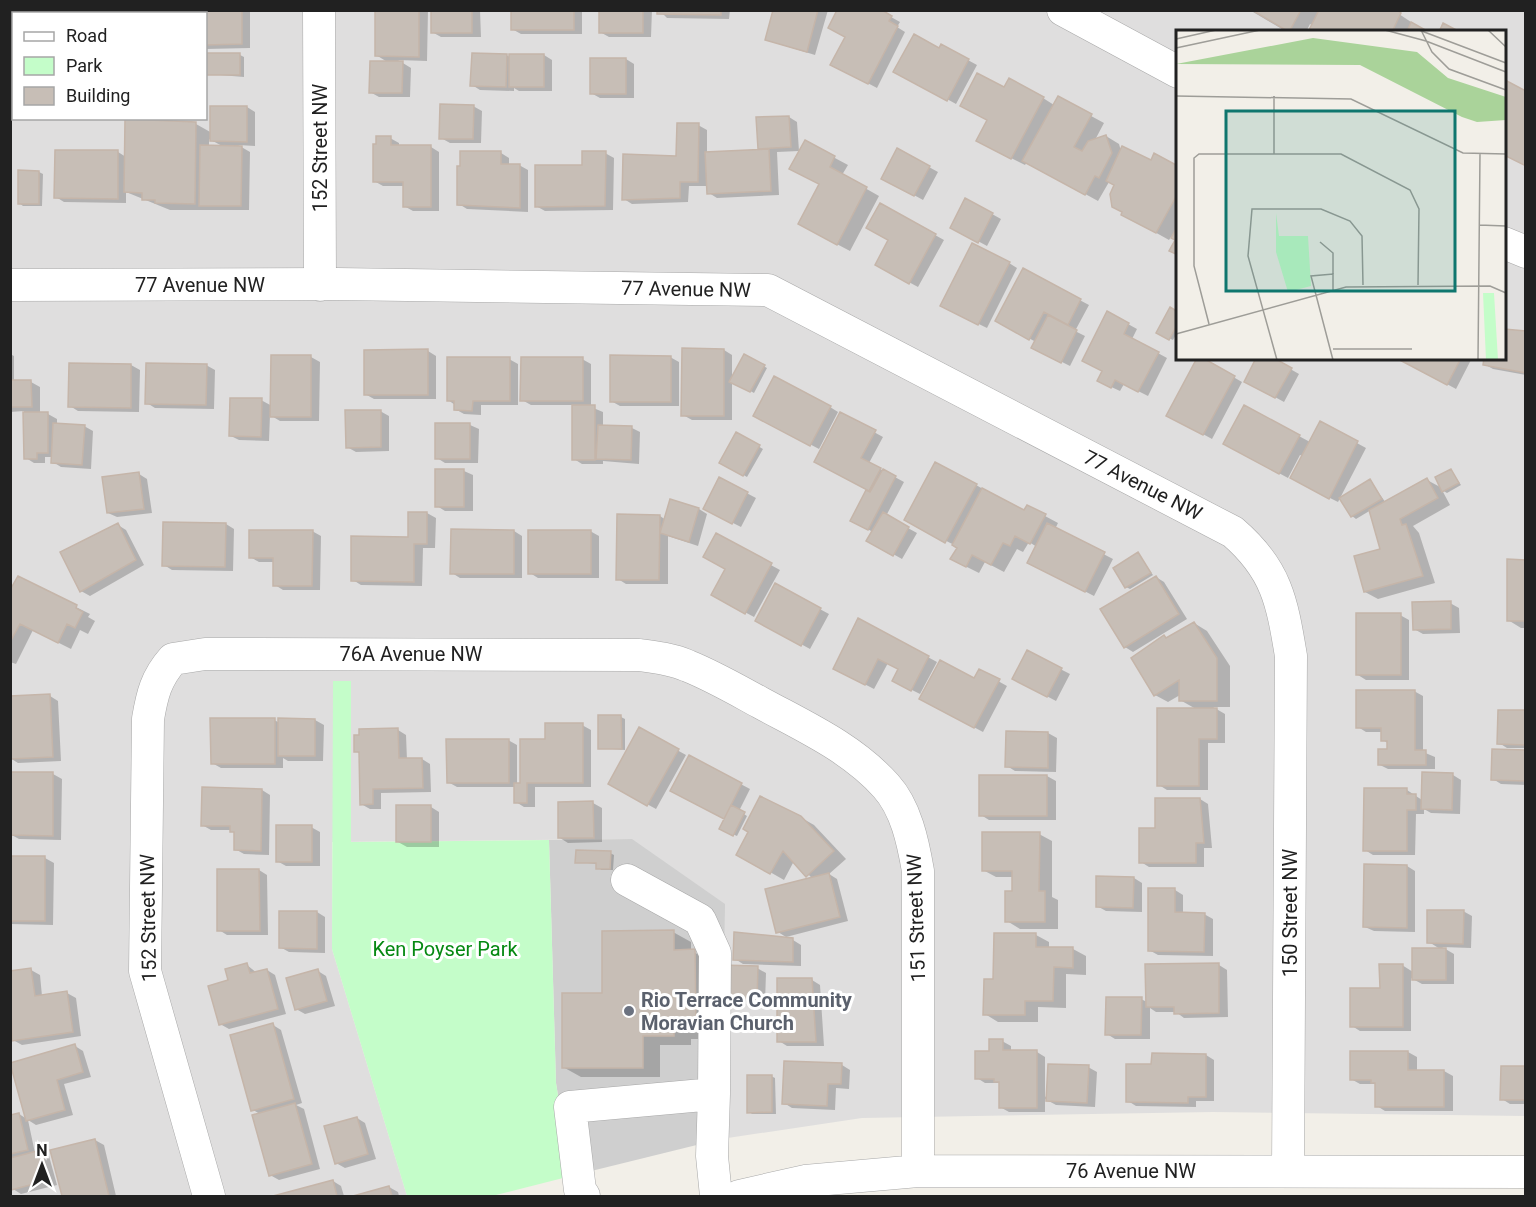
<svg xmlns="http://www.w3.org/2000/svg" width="1536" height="1207" viewBox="0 0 1536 1207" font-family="Roboto,sans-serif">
  <rect width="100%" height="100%" fill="#f2efe8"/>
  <!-- residential -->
  <path fill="#dfdede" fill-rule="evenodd" d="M10,11H1525V1116L1213,1112L862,1118L721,1139L632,839L332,842V949L407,1196H11ZM14,14H206V118H14ZM1178,32H1504V358H1178Z"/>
  <!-- religious -->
  <path fill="#cfcfcf" d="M632,839L725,904L721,1139L571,1176L556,1083L549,840Z"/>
  <!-- park -->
  <path fill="#c4fdc9" d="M333,681H351V842L549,840L556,1083L571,1176L492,1196H407L332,949Z"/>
  <!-- shadow -->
  <path fill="#0003" fill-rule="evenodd" d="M26,10H97V14H26Z
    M99,10H166V14H104Z
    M197,10H250V48L206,49V14Z
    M377,10H428L427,61L398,60L411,68L410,97H379L370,92L389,63L376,55Z
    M432,10H480L481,37H441L432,32Z
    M512,10H582V34H521L512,29Z
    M601,10H652L651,37H609L600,32Z
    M659,10H730L729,19L667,18Z
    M774,10H828L815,55L766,40Z
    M1318,10L1325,15L1393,10L1426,32H1309L1313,26L1310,24L1306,32H1287L1253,12Z
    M891,17L900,22L897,27L905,32L877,88L841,69Z
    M942,46L977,65L956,104L896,71L939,50Z
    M240,55L244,57V77L208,74Z
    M506,55L510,57L544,55L552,60V91H519L514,88V91L480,90L472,85Z
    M626,59L634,64V98H600L591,93Z
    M10,62L14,64L13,96H10Z
    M1005,89L1043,98L1054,105L1058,98L1104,123L1095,140L1106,136L1119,144L1121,151L1151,162L1178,167V254L1177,240L1171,237L1169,240L1135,221L1116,185L1109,182L1098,201L1027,162L1025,165L991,148Z
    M473,106L482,111L481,143H450L441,138Z
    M247,107L255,112V146L238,145L250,152L249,210H170L126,192V203L64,202L56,197L118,152L126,157L196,124L212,133ZM209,139L224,147H209Z
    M789,117L797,122L799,151L777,152L779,195L717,198L709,193V186H689L688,202L632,204L624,199L678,157L698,125L707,130V154L759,151L758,119Z
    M390,138L399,143V147H431L439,152V211H413L404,206V186H383L374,181Z
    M805,142L848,165L842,175L879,196L850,251L812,231L820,184Z
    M898,150L938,172L923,200L883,178Z
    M501,153L509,158V165H519L528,170V212L467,209L459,204Z
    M605,153L614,158L613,210L545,211L536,206L583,166Z
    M39,172L43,174L42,206H23L19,203Z
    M881,205L944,240L918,287L877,265L890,240Z
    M992,214L1001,219L987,246L952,227Z
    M1009,263L1017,268L987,328L950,310Z
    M1023,270L1089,305L1075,331L1085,336L1070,366L1042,352L1036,342L997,321Z
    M1108,313L1137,329L1132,339L1167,358L1148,396L1124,384L1120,391L1107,385L1103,371Z
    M1178,313V331L1173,340L1158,333Z
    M1526,333V375L1493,369L1484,364L1504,358Z
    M724,350L732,355V380L745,356L767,368L754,393L732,381V420H692L683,415Z
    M428,351L436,356V399H374L365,394Z
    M10,354L14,356V382H31L40,387V414H48L57,419V425L84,426L93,431L91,469L61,467L53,462V457H45V463H34L26,458L24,411L10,412Z
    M311,357L320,362L319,421H280L270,415L269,441L239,440L231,436L261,400L272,406Z
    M670,357L679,362V406H620L611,401Z
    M1200,358L1242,382L1212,439L1168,415Z
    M1271,358L1299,374L1284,402L1246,381Z
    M1399,358H1472L1456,389Z
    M509,359L518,364V405H481V415L464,414L455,409V405L448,400Z
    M582,359L591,364V407L603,412V426L632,428L640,432L639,464L603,461V464H582L574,459V405H531L522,400Z
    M70,364L131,365L140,370L139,412L78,411L70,406Z
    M206,365L215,370L214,409L155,408L147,403Z
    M830,407L838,412L819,449L755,415Z
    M1245,407L1310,442L1320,423L1366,448L1338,502L1300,483L1303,456L1300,455L1288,478L1225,444Z
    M380,411L389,416V451L356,452L347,447Z
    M841,414L883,437L869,463L904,482L886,516L917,533L902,559L868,540L873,532L852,521L868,490Z
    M470,425L479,429L478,463H445L437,458Z
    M737,434L763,449L747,477L721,462Z
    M1451,470L1461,485L1447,493L1442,490L1450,505L1413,526L1419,533L1435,583L1378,599L1365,592L1382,550L1371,510L1356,519L1352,516L1370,481L1386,503L1427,480L1442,488Z
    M437,471H464L473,475V511H445L437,506Z
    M139,474L147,479L152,513L117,517L108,513Z
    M720,479L756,498L741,527L713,513Z
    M976,485L1025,513L1028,507L1045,516L1058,523L1055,529L1113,559L1094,596L1038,567L1037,547L1029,542L1023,552L1017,549L1004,572L985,562L979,573L965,566L958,547L906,520Z
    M699,509L707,514L698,546L668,536V584H626L618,579L660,516L666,520Z
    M427,513L436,518L435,548H423L422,586L361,585L353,580L409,538Z
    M226,524L234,529L233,571L172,570L164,565Z
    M118,525L126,530L144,565L90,596L81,591Z
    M312,531L321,536L320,590H283L275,585V562H259L250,557Z
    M514,531L522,536V578H460L452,573Z
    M590,531L599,536V578H538L530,573Z
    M716,535L780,570L754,617L713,595L727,569Z
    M1138,554L1153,575L1130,589L1126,587Z
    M1526,561V628H1521L1508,620Z
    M1156,577L1164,582L1187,619L1133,652L1125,647Z
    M18,578L90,614L88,617L95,621L88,634L80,630L71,649L33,630L16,664L10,662V593Z
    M775,585L829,614L810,649L757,620Z
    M1450,603L1459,608L1460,633L1423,634L1414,629Z
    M1400,615L1409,620V680H1366L1358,675Z
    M859,620L937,662L920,694L902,685L899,669L888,663L874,689L843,673Z
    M1194,623L1207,631L1230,666V707H1213L1225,714V743H1208V790H1167L1159,785L1196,709L1180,700V695L1168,702L1155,695L1168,639Z
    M1027,652L1070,674L1056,701L1022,683Z
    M980,671L1007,686L983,732L921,699L974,680Z
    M10,684L11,697L50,696L58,701L61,761L18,763L10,758Z
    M1414,691L1423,696V752L1435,757V769H1388L1380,765L1389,750V744L1383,740V732H1366L1358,727Z
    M1526,712V748H1507L1499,743Z
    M621,717L625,719V750L600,748Z
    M274,720L280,723V720H315L324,725L323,761H288L283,758V768H221L212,763Z
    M582,725L591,730V787H535V807H524L516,802L515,787H457L448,782L508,740L517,745V785H521L547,740Z
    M639,729L686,755L656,809L610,784Z
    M398,730L406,735L407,760L422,759L430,764L431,792L381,793V809H370L361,804L360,754L356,751Z
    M1048,733L1057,738L1056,772L1015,771L1007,766Z
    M1526,752V785L1501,784L1493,779Z
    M690,757L750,789L739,811L747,816L737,836L721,829L726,819Z
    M11,773L53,774L62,779L61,840L19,839L10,834Z
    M1453,775L1461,780L1460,814L1431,813L1424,809V814H1416L1415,855H1373L1365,850L1407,790L1422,800Z
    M981,776H1047L1056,781V820H989L981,815Z
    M262,790L270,795L269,855L244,854L235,849V833L232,830H211L202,825Z
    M1200,799L1208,804L1212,848H1204V867H1149L1141,862L1156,830Z
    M560,803H593L602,808V842L568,843L560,838Z
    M431,807L439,812V847H407L398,842Z
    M800,817L814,825L846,859L829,874L837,879L848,921L786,937L778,932L812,878L794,861L784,880L738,854Z
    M311,827L320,832V866H286L277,861Z
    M1039,834L1052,841V897L1058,900V929H1020L1007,921L1014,892V877H996L983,870Z
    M610,853L614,855L613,870H601L597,864L577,862Z
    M10,857L45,858L54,863L53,925L10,924Z
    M1407,866L1415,871V932L1374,931L1365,927Z
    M259,870L267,875L268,935H227L219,930Z
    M1134,878L1142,883V912L1106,911L1097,906Z
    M1175,890L1183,895V914H1204L1213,919V956L1158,955L1149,950Z
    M1463,911L1472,916L1471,948L1442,947L1454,954V984H1422L1411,978V1031H1360L1352,1026L1402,965L1413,972L1440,949L1429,942Z
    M317,912L325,917V953L289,952L280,947Z
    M673,932L691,942V951L712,961L713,1039H691V1045H660V1077H581L563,1067Z
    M1036,935L1049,942V948L1073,949L1086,956V975L1066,974V1008L1038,1007V1022H998L985,1014L994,980Z
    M793,940L801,945V966L743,964L735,959Z
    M247,965L257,973L267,970L275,975L286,1014L229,1029L220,1024L230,981Z
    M1219,965L1227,970L1228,1017L1184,1018L1176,1012H1156L1150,1008V1039H1115L1107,1034L1141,999L1147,1002Z
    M757,968L766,973L765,1003L730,1002L722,997Z
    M31,970L40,975L42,996L67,993L76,998L81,1036L22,1045L13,1040L10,973Z
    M318,971L326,976L335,1006L305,1014L296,1009Z
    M812,980L820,985L824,1046H787L779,1041Z
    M273,1025L281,1030L302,1103L296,1105L304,1109L320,1169L279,1180L270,1175L260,1114L253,1110Z
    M1002,1041L1011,1046V1052H1037L1045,1057V1097L1088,1067L1097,1072L1095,1107L1056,1105L1045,1099V1112H1009L1000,1107L999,1083H985L977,1078L991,1052Z
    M75,1046L83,1051L91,1077L64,1084L73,1115L36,1125L28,1120L35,1153L41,1151L49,1156L57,1185L21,1194L13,1189L10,1181V1116L19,1114L27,1119Z
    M1408,1052L1417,1057V1072L1444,1071L1453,1076V1111H1385L1377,1106L1375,1084H1360L1351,1079V1053Z
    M1206,1055L1214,1060V1101H1196V1107L1136,1106L1128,1101L1153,1066Z
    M842,1065L850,1070L849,1089L836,1088L835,1110L792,1108L784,1103Z
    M1526,1068V1104H1510L1502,1099Z
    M771,1076L775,1078L776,1114H752L749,1112Z
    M357,1118L365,1123L376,1159L345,1168L336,1163Z
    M95,1140L104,1145L116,1196H63L52,1151Z
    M333,1181L341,1186L344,1196H275Z
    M389,1187L398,1192L399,1196H356Z"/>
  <!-- building -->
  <path fill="#c7beb6" stroke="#c5b5a9" stroke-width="1.5" d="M25,10H89V14H14V38H10V13Z
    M196,10H242V44L206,45V14H196Z
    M375,10H419V57L375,56Z
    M431,10H472V33H431Z
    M511,10H574V30H511Z
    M599,10H643V33H599Z
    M657,10H721V15L657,14Z
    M773,10H818L807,52L765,40Z
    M837,10H882L892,16L889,21L898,26L868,84L830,65L845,37L828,28Z
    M1252,10H1301L1289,32Z
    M1319,10H1397L1401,13L1392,32H1308Z
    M1411,22L1429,32H1407Z
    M1443,23L1460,32H1439Z
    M914,34L939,48L941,44L969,59L947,101L893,72Z
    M207,53H240V75H206Z
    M472,53L507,54L506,87L470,86Z
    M509,54H544V87H509Z
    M590,58H626V94H590Z
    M370,61H403L402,93H369Z
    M977,73L1004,87L1009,78L1044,97L1011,159L976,141L987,120L960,106Z
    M1505,80L1526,91V166L1504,155Z
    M1058,96L1092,114L1074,147L1082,151L1088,141L1106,135L1112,153L1099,178L1095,176L1085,195L1022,161Z
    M440,104L474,105L473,139H439Z
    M210,106H247V142L210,141Z
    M789,116L791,147L758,149L756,117Z
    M125,119L196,122L195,204L155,203V200H142V193L124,192Z
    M677,123H699L698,182H680V198L622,200L623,154L676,156Z
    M376,136H391V145H431V207H403V182H373V144H376Z
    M805,140L835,156L830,167L867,187L837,245L798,224L819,184L789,169Z
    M200,145L242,146L241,206H199Z
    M1122,146L1151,160L1154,153L1178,166V193L1156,233L1121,215L1122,212L1112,207L1110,194L1114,185L1106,181Z
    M897,148L930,166L914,196L881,179Z
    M769,149L771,191L707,194L705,152Z
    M55,150H118V199L54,198Z
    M460,151H501V164H520V208L457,205V166H460Z
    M582,151H606L605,206L535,207V165H582Z
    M18,170L39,171V204H18Z
    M965,198L993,213L978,243L950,228Z
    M880,203L936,234L909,284L875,265L888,240L866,228Z
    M1178,225V255L1169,251L1175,240L1171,238Z
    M972,243L1010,262L978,325L940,306Z
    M1023,268L1081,299L1068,325L1044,312L1029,340L995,321Z
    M1170,307L1178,312V323L1169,340L1156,333Z
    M1107,311L1129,323L1124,334L1159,352L1138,392L1115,380L1111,388L1097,381L1102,371L1082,361Z
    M1048,315L1077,330L1061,363L1031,348Z
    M1504,329L1526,331V373L1483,365L1484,358H1504Z
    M682,348L724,349V416H681Z
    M428,349V395H364V350Z
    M744,354L765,365L750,392L729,382Z
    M271,355H311V417H270Z
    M610,355L671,356V402H610Z
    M447,357H510V401H473L472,411L454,410V401H447Z
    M521,357H583V401H520Z
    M1197,358H1203L1235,376L1203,435L1166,416Z
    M1256,358H1274L1292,368L1275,398L1244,382Z
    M1396,358H1461L1447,385Z
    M69,363L131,364V408L68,407Z
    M146,363L207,364L206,405L145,404Z
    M774,376L831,406L810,446L753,416Z
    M10,380H31L32,407H10Z
    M230,398H262L261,437L229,436Z
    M572,405H595V460H572Z
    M1244,405L1300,435L1279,474L1223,444Z
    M345,410H381V447L346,448Z
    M23,412H48V453H37V459H24Z
    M840,412L876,430L861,458L881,468L869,491L814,462Z
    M1320,421L1358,441L1329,499L1290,478Z
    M53,423L85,425L82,465L51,463Z
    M435,423H470V459H435Z
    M598,425L632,426L631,460L596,459Z
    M736,432L760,445L743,476L719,463Z
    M935,462L977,484L945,543L904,520Z
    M435,469H464V507H435Z
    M883,469L896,476L868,530L850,521L866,490L870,492Z
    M1451,469L1459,483L1442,492L1435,477Z
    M139,472L144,509L107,513L102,477Z
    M719,477L748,492L732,524L703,509Z
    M1427,478L1438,498L1400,519L1402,525L1406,524L1423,576L1364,592L1354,556L1380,549L1369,510Z
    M1370,479L1382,499L1351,517L1339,498Z
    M982,488L1024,510L1027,505L1046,514L1030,544L1015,536L1010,546L1003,543L991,565L972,555L966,567L950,559L957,548L952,545Z
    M670,499L699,508L689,542L660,533Z
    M408,512H427V544H414V582L351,581V536L408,537Z
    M883,512L909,527L893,556L866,541Z
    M617,514L660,515L659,580H616Z
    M163,522L226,523L225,567L162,566Z
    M118,523L136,560L80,592L60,552Z
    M1047,523L1105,552L1085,592L1027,563Z
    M451,529L514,530V574H450Z
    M249,530H313L312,586H273V558H249Z
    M528,530H591V574H528Z
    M716,533L772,563L745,614L711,595L725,569L703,557Z
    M1138,552L1151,573L1125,588L1113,568Z
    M1507,559L1526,560V621H1507Z
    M18,576L77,605L76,608L83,612L75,628L67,624L58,643L20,624L10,642V590Z
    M1156,576L1179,614L1124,648L1100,609Z
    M775,583L821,608L801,646L755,621Z
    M1451,601V629L1413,630L1412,602Z
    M1356,613H1401V675H1356Z
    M858,618L929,656L911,691L892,681L898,669L878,659L865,685L833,669Z
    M1194,622L1217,658V701H1179V680L1154,696L1131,658L1164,635L1166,638Z
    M1027,650L1062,668L1047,697L1012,679Z
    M940,660L974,678L979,669L1000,679L974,728L919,699Z
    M1356,690H1415V750H1426V765H1378V749H1387V741H1381V728H1356Z
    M50,694L53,757L10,759V696Z
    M1157,708H1217V739H1199V786H1157Z
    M1498,710H1526V745L1497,744Z
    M598,715H621L622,749H598Z
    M210,718H275V764H211Z
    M278,718L315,719V756H278Z
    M545,723H583V783H527V803H514V783H520V739H545Z
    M639,727L679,749L647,806L608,784Z
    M398,728L399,758H422L423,788L373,789V804L360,805L359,752H354V735H359V729Z
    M1006,731L1048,732V768L1005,767Z
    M446,739H509V783H447Z
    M1492,749L1526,750V781L1491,780Z
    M689,755L742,783L724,819L670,791Z
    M10,772H53V836L10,835Z
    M1422,772L1453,773L1452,810L1421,809Z
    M979,775H1047V816H979Z
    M202,787L262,789L261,851L234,850V832H230V826H201Z
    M1364,788H1407V794H1416V810H1407V851H1363Z
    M760,796L801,816L834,851L806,877L783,851L770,874L736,855L748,832L743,829Z
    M1155,798H1200L1204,843H1196V863H1139V828H1155Z
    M593,801L594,838H558V802Z
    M396,805H431V842H396Z
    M731,805L745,812L733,836L719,829Z
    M276,825H312V862H276Z
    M982,832H1040L1039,891H1045V922H1005V891H1012V871H982Z
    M576,850L611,851L610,869H596V863H575Z
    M10,856H45V921H10Z
    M1364,864L1407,865V928L1363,927Z
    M217,869H259L260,931H217Z
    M829,873L840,917L776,933L765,889Z
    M1096,876L1134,877L1133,908L1096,907Z
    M1148,888H1175V912L1205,913L1204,952L1148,951Z
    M1427,910H1464L1463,944L1427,943Z
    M279,911H317V949L279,948Z
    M674,930V950L695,949L696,1030H674V1036H643V1068H562V993H602V931Z
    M734,932L793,938V962L733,960Z
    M994,933H1036V947H1073V968L1054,967L1053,1001H1025V1015H983L984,979H993Z
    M1412,948H1446V980H1412Z
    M247,963L250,973L267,969L278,1009L219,1025L208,986L228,980L225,969Z
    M1219,963V1013L1174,1014V1007H1146L1145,964Z
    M1379,964H1403V1027H1350V988H1380Z
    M721,965L758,966L757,999L720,998Z
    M31,968L35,996L67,991L73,1032L12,1041L10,971Z
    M318,969L327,1001L295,1010L286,978Z
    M777,978H812L816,1042H777Z
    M1106,997H1142L1141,1035H1105Z
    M273,1023L294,1099L251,1111L230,1035Z
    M989,1039H1003V1050H1037V1108H999V1082H994V1079H975V1051H989Z
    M75,1044L83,1072L57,1080L65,1110L26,1121L10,1063Z
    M1350,1051H1408V1070H1444V1107H1375V1083H1371V1080H1350Z
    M1152,1053L1206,1054V1097H1188V1103L1126,1102V1064H1151Z
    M784,1061L842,1063L841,1084H828L827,1106L782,1104Z
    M1048,1064L1089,1065L1087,1103L1046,1101Z
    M1501,1066H1526V1100H1500Z
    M747,1075H772V1112L747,1113Z
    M295,1103L312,1164L269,1176L252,1115Z
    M19,1113L28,1150L10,1154V1115Z
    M357,1117L368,1154L335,1164L324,1126Z
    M95,1139L109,1196H62L50,1150Z
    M41,1150L49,1180L11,1190L10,1158Z
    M333,1180L337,1196H273Z
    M389,1186L392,1196H353Z"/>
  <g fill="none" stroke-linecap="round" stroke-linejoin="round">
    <defs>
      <path id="minor" d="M319,10L320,285
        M1063,10L1178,72
        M1504,243L1526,252
        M10,285L337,284L768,290L1233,532C1277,570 1282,602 1291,656L1288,1170
        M627,880L700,920L715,953L714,1094
        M209,1196L145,971L148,719C152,695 156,678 173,659L205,654L639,655C655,657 672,659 688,666C713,676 737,690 761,703C805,727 852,748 886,786C906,808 913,842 918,871V1171
        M584,1196L580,1190L570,1107L714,1094L712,1156L716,1196
        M739,1196L805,1181L918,1171L1526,1172"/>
    </defs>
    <!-- minor casing -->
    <use href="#minor" stroke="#a8a8a8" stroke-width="33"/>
    <!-- minor -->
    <use href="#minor" stroke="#fff" stroke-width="32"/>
  </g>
  <!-- markers -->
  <circle fill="#6b7280" stroke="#fff" stroke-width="2" cx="629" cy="1011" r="6"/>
  <g text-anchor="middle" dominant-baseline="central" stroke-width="6" stroke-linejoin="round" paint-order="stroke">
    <!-- street labels -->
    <g font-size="20" fill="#212121" stroke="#fff">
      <text transform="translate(320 148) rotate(-90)">152 Street NW</text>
      <text x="200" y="285">77 Avenue NW</text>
      <text transform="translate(686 289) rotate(1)">77 Avenue NW</text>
      <text transform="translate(1143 485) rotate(27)">77 Avenue NW</text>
      <text x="411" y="654">76A Avenue NW</text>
      <text transform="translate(1290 913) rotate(-90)">150 Street NW</text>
      <text transform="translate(148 918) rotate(-91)">152 Street NW</text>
      <text transform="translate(916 918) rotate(-92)">151 Street NW</text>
      <text x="1131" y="1171">76 Avenue NW</text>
    </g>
    <!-- park labels -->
    <g font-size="20" fill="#068912" stroke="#fff">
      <text x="445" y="949">Ken Poyser Park</text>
    </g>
    <!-- worship labels -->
    <g font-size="20" font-weight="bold" fill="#5b616d" stroke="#fff" text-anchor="start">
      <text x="641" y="1000">Rio Terrace Community<tspan x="641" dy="23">Moravian Church</tspan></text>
    </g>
  </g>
  <!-- overview -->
  <g transform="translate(1176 30)">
    <rect width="330" height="330" fill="#f2efe8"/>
    <path d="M137,8L241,22L272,48L330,67V90L301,92L286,87L184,35L0,34Z" fill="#aad39a"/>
    <path d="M100,183L103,206H132L135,256L112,262L100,222ZM307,263H318L322,330H310Z" fill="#c4fdc9"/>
    <path fill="none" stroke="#9e9d98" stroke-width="1.5" d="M209,0L250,11L330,42M243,0L330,33M245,0L256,22L273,39L330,60M312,0L330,17M0,9L40,0M0,18L84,0M0,66L175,69L287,123L330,124M98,66V124M303,195L330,196M144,212L157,223V244M33,294L18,236V128L23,124H165L234,160L243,179L242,255M0,304L170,257L314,256L330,263M157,319H236M101,330L72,226L76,179H145L174,191L186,206L187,255M157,330L135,246L157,244V260M302,330L304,123"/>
    <path fill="#0f766e" fill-opacity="0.15" stroke="#0f766e" stroke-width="3" d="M50,81H279V261H50Z"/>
    <rect width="330" height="330" fill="none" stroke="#212121" stroke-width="3"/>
  </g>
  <!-- border -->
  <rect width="1536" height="1207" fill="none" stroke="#212121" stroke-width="24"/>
  <!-- legend -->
  <rect x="12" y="12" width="195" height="108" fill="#ffffff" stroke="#a6a6a6" stroke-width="1.5"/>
  <rect x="24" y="32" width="30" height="9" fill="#ffffff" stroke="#a6a6a6" stroke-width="1.5"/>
  <text x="66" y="42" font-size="18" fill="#212121">Road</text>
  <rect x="24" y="57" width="30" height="18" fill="#c4fdc9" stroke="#a6a6a6" stroke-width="1.5"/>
  <text x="66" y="72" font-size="18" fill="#212121">Park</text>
  <rect x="24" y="87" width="30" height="18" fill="#c7beb6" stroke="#a6a6a6" stroke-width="1.5"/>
  <text x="66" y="102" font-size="18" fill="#212121">Building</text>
  <!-- north arrow -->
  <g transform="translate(42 1165)" stroke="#ffffff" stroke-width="4.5" paint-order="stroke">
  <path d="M0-4.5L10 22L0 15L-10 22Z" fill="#212121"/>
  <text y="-9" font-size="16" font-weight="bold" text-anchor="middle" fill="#212121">N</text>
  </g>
</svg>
